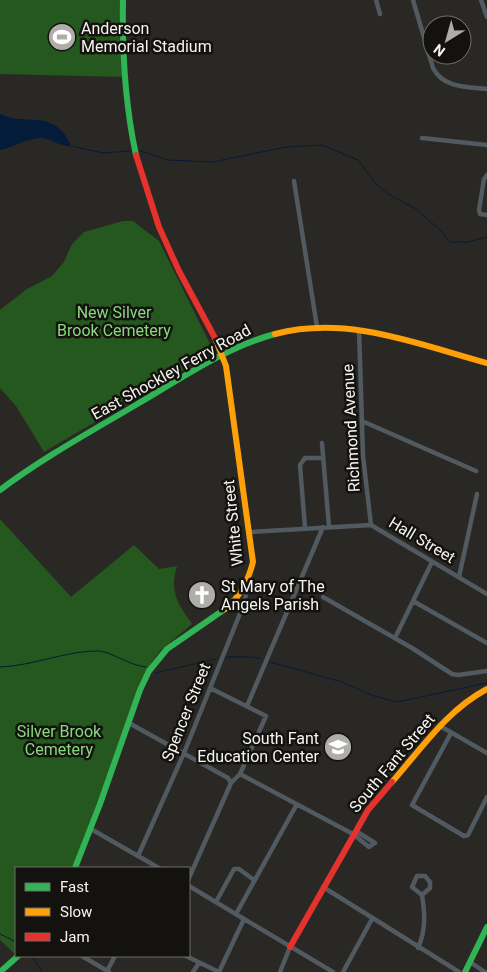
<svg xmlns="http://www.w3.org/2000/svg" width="487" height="972" viewBox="0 0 487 972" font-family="Roboto,sans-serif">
  <rect width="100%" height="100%" fill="#2a2824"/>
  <!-- green -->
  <path fill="#25581e" d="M0,0H125L123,77L0,74Z
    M123,221H133L159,241L214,352L44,452L16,406L0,388V310L27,289L52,276L64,262L72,244L84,232Z
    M0,519L71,597L134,545L159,569L177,566C169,592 178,604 192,624L161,650L151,663L107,783L73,868H16L15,954L0,940Z"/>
  <!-- water -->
  <path fill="#041b39" d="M0,114C26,127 55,107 71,146C60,147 54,140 43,138C29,137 14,147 0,150Z"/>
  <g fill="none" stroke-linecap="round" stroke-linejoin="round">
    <!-- stream -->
    <path stroke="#041b39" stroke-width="1" d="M71,146L103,153L130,151
      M140,151L168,160L213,162L286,147L322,145L358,160L376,184L388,194L416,209L441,231L450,242H468L487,237
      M225,657H253L261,659
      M270,662L342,682L374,696L397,702L487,683
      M0,667C32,666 69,650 99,651C113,652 127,665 146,667
      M155,673L216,659
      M0,934L16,942
      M32,956L42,972"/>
    <!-- street -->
    <path stroke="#505a60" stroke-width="4.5" d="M376,0L380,14
      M413,0L433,68C443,88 467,87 487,89
      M481,0L487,17
      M422,138L487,145
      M487,175L484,179L479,210L480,214L487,215
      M294,181L317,327
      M359,330L363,456L371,525
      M362,421L476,471
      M322,443L329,527
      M305,528L300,465L305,458H323
      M250,532L371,525L487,594
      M459,577L477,494
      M323,597L412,648L452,674L458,675L487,671
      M413,601L487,643
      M395,638L432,562
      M210,688L266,716L240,774L231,783
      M247,706L323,527
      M129,723L228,778L231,783L189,878
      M440,726L487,753
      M451,733L412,805L464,836L468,835L487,797
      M240,774L353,834L369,847L375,843L359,833L353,834
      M91,829L159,868
      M138,856L184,753L243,606L250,579
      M189,886L333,972
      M323,887L459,972
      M216,902L234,869H239L254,880
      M236,914L297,804
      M418,948C426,930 425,914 422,895L412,887L417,876H425L430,882V888L422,895
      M82,956L109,972
      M186,956L219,972
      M470,962L485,972
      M107,971L115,956
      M193,972L199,963
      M219,972L244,919
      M280,972L290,947
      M343,972L372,919"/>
    <!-- fast -->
    <path stroke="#30b455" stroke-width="6" d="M123,0C122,53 125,104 136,155
      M0,490C44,457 92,431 139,403C182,378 226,347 275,334
      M75,868L100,804L140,690L149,671L167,649L225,609
      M0,972L18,956
      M465,972L487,927"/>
    <!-- slow -->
    <path stroke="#ff9f0a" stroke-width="6" d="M275,334C348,315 417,344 487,363
      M215,338L226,366L253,562C248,581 241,596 225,609
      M392,782C421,749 447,710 487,689"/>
    <!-- jam -->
    <path stroke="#e5322d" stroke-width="6" d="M136,155L159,227L179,271L215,338
      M290,947L368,810L392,782"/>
  </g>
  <!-- icons -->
  <defs>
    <symbol id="stadium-disc" viewBox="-11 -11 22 22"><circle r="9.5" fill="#afada8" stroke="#13120f"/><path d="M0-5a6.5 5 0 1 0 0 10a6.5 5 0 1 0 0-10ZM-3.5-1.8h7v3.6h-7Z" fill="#fff"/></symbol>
    <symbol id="church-disc" viewBox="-11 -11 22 22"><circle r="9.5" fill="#afada8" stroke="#13120f"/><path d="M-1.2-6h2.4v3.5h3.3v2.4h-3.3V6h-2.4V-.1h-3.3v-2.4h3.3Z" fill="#fff"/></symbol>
    <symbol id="school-disc" viewBox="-11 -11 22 22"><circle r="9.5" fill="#afada8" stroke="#13120f"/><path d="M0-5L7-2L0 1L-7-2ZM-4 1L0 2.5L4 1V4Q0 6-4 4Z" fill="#fff"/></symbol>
  </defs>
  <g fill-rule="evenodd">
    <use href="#stadium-disc" x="46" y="21" width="32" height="32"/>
    <use href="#church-disc" x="186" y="579" width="32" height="32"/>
    <use href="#school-disc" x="322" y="731" width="32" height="32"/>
  </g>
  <g text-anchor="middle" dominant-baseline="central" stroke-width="5" stroke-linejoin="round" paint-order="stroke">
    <!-- poi labels -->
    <g font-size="16" fill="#f6f4ef" stroke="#13120f" text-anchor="start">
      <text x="81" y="28">Anderson<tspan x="81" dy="18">Memorial Stadium</tspan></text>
      <text x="221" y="586">St Mary of The<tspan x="221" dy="18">Angels Parish</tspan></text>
      <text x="319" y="738" text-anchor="end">South Fant<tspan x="319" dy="18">Education Center</tspan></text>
    </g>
    <!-- park labels -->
    <g font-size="16" fill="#87da7c" stroke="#13120f">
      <text x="114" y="312">New Silver<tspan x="114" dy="18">Brook Cemetery</tspan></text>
      <text x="59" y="731">Silver Brook<tspan x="59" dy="18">Cemetery</tspan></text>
    </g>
    <!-- street labels -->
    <g font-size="16" fill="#f6f4ef" stroke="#13120f">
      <text transform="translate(171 372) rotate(-29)">East Shockley Ferry Road</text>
      <text transform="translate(351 428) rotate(-93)">Richmond Avenue</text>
      <text transform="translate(233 523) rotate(-96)">White Street</text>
      <text transform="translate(422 540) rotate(31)">Hall Street</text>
      <text transform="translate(186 712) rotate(-68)">Spencer Street</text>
      <text transform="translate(392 763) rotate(-50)">South Fant Street</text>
    </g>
  </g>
  <!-- legend -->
  <rect x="15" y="867" width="175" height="90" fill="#13120f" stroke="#6e6c69"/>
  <rect x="25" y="883" width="25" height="8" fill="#30b455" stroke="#6e6c69"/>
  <text x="60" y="892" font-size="15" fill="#f6f4ef">Fast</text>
  <rect x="25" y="908" width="25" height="8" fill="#ff9f0a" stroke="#6e6c69"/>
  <text x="60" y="917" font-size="15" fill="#f6f4ef">Slow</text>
  <rect x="25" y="933" width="25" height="8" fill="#e5322d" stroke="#6e6c69"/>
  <text x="60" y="942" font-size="15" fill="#f6f4ef">Jam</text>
  <!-- north arrow -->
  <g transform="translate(447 40) rotate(217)"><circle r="24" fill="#13120f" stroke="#6e6c69"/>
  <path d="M0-4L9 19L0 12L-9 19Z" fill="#afada8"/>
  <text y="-8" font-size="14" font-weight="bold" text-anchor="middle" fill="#f6f4ef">N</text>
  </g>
</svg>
